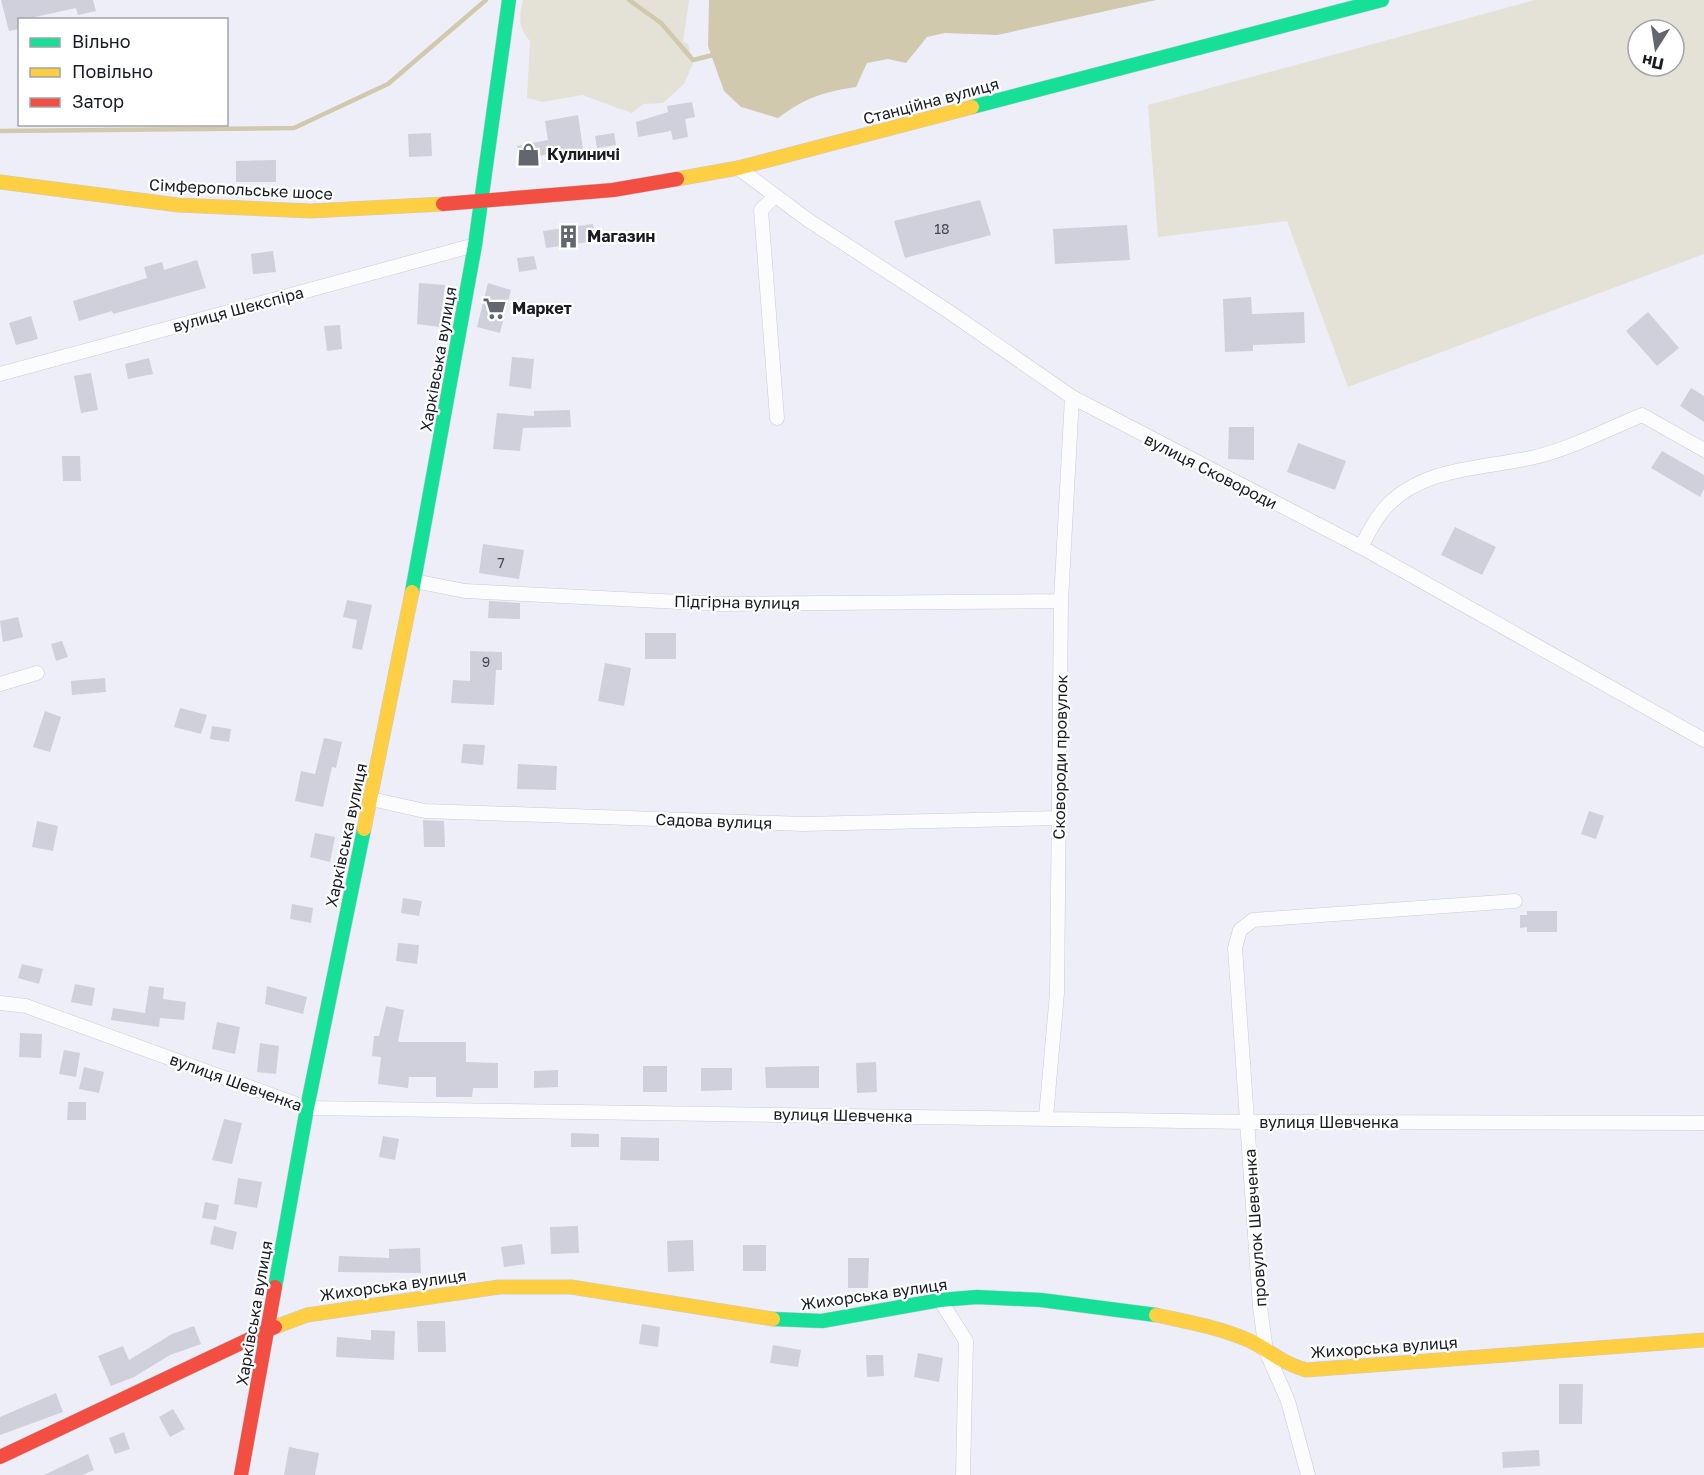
<svg xmlns="http://www.w3.org/2000/svg" width="1704" height="1475" viewBox="0 0 1704 1475" font-family="'Golos Text',sans-serif">
  <rect width="100%" height="100%" fill="#edeef8"/>
  <!-- green -->
  <path fill="#e4e1d6" fill-rule="evenodd" d="M523,0H689L683,42L688,44L693,63L684,84L663,103L643,104L632,113L582,95L542,102L527,98L530,41C518,28 519,17 523,0Z
    M1535,0H1704V254L1348,387L1287,221L1158,237L1148,105ZM1638,30H1674V66H1638Z"/>
  <!-- water -->
  <path fill="#d0c9ad" d="M709,0H1156L997,35L945,33L927,37L906,63L888,59L867,63L856,87C822,92 805,98 778,118L741,107L724,91L708,46Z"/>
  <g fill="none" stroke-linecap="round" stroke-linejoin="round">
    <!-- stream -->
    <path stroke="#d0c9ad" stroke-width="4.5" d="M629,0L661,23L693,60L717,54
      M0,131L294,128L388,84L486,0"/>
  </g>
  <!-- building -->
  <path fill="#cfd0db" d="M1,0H93L96,11L78,15L76,8L35,17L36,20H20V29L9,31Z
    M692,102L695,117L685,119L688,137L673,140L671,131L638,137L636,122L668,112L667,106Z
    M578,115L583,149L539,156L540,161L521,165L517,146L548,140L545,121Z
    M431,133L432,156L409,157L408,134Z
    M614,133L616,145L597,148L595,136Z
    M276,160V182H236V161Z
    M980,200L991,235L905,258L894,221Z
    M593,224L595,241L546,248L543,231Z
    M1127,225L1130,260L1055,264L1053,229Z
    M273,251L276,272L253,274L251,254Z
    M534,256L537,269L519,272L517,258Z
    M197,260L206,288L113,314L112,311L79,321L73,301L147,278L144,267L162,262L164,270Z
    M419,283L445,285L440,327L417,324Z
    M488,283L511,290L500,333L477,327Z
    M1251,297L1252,314L1304,312L1305,343L1253,345V351L1225,352L1223,299Z
    M1648,312L1679,348L1657,366L1626,331Z
    M31,316L38,339L16,345L9,323Z
    M340,325L342,349L327,351L324,326Z
    M512,357L534,359L531,389L509,386Z
    M149,358L153,374L128,379L125,364Z
    M91,373L98,410L81,413L74,376Z
    M1691,388L1704,396V422L1680,406Z
    M570,410L571,427L523,428L520,451L493,449L497,413L534,416V411Z
    M1229,427H1254V460L1228,459Z
    M1298,443L1346,461L1335,490L1287,472Z
    M1662,451L1704,475V489L1700,497L1651,468Z
    M62,456H80L81,481H63Z
    M1455,527L1496,547L1482,575L1441,555Z
    M483,544L524,550L519,579L479,573Z
    M347,600L372,605L362,650L352,648L357,620L343,617Z
    M489,601L520,603V619L488,618Z
    M18,617L23,637L3,642L0,621Z
    M645,633H676V659H645Z
    M62,641L68,657L56,661L51,644Z
    M470,651L502,652V670H496L494,705L451,703L453,680L470,681Z
    M605,663L631,668L624,706L598,701Z
    M105,678L106,692L72,695L71,681Z
    M180,708L207,715L201,734L174,727Z
    M45,711L61,717L50,752L33,747Z
    M212,726L231,729L229,742L210,739Z
    M324,738L342,742L336,768L332,767L323,807L295,801L301,771L315,774Z
    M463,744L485,745L483,765L461,763Z
    M518,764L557,766L556,790L517,789Z
    M1589,811L1604,816L1596,839L1581,834Z
    M423,820L444,821L445,847H424Z
    M37,821L58,826L53,851L32,847Z
    M315,833L335,837L330,862L310,857Z
    M403,898L422,901L419,916L401,913Z
    M292,904L313,908L311,923L290,919Z
    M1527,911H1557V932H1527V927L1520,928V915H1527Z
    M398,943L419,945L417,964L396,961Z
    M22,964L43,969L39,984L18,978Z
    M75,984L95,988L92,1006L71,1002Z
    M149,986L164,988L163,999L186,1002L184,1020L160,1018L159,1027L111,1020L113,1008L145,1013Z
    M267,986L307,997L303,1014L265,1004Z
    M386,1006L404,1010L398,1042H466V1062L498,1063V1088H473L472,1097H436V1077H409L408,1088L378,1084L381,1057L372,1056L374,1036H379Z
    M217,1022L240,1027L235,1054L212,1049Z
    M20,1033L42,1034L41,1058L19,1057Z
    M260,1043L279,1046L276,1074L257,1072Z
    M64,1050L80,1053L76,1077L59,1074Z
    M876,1062L877,1092L857,1093L856,1063Z
    M643,1066H667V1092H643Z
    M819,1066V1088H766L765,1067Z
    M84,1067L104,1072L99,1093L79,1089Z
    M701,1068H732V1090L701,1091Z
    M558,1070V1087L534,1088V1071Z
    M68,1102H86V1120H67Z
    M224,1119L242,1123L232,1164L212,1160Z
    M571,1133L599,1134V1147H571Z
    M383,1136L399,1139L395,1160L379,1157Z
    M621,1137L659,1138V1161L620,1160Z
    M238,1178L262,1182L257,1208L234,1204Z
    M205,1202L219,1205L216,1220L202,1218Z
    M214,1226L237,1232L233,1250L210,1244Z
    M578,1226L579,1253L551,1254L550,1227Z
    M693,1240L694,1271L668,1272L667,1241Z
    M522,1244L525,1264L504,1267L501,1247Z
    M743,1245H766V1271H743Z
    M420,1248L421,1273L338,1272L339,1256L389,1258V1249Z
    M848,1258H869L868,1288H848Z
    M417,1321H445L446,1352H418Z
    M642,1324L660,1327L658,1347L639,1344Z
    M194,1326L201,1344L170,1355L134,1377L111,1386L98,1356L123,1346L129,1360L172,1334Z
    M371,1330L395,1331L394,1360L336,1357L337,1337L371,1340Z
    M773,1345L801,1350L798,1367L770,1363Z
    M918,1353L943,1358L939,1382L914,1377Z
    M866,1355H883L884,1376L867,1377Z
    M1559,1384H1583L1582,1424H1559Z
    M56,1393L63,1412L0,1435V1417Z
    M173,1409L185,1429L170,1437L159,1417Z
    M124,1432L130,1449L115,1454L109,1438Z
    M289,1447L319,1453L315,1475H284Z
    M1539,1450L1540,1466L1503,1468L1502,1452Z
    M88,1454L94,1470L82,1475H44Z"/>
  <g fill="none" stroke-linecap="round" stroke-linejoin="round">
    <defs>
      <path id="street" d="M738,168L808,220L948,311L1072,397L1361,547L1704,740
        M775,196L761,210L777,418
        M0,374L475,245
        M1361,547C1368,534 1375,519 1385,508C1423,466 1484,469 1535,457C1570,449 1608,429 1642,415L1704,450
        M414,581L465,591L719,604L1061,601
        M0,684L37,673
        M371,799L425,811L803,824L1059,818
        M0,1003L26,1006L307,1108L1248,1122L1704,1123
        M1046,1117L1057,993L1061,601L1072,397
        M940,1300L966,1341L963,1475
        M1308,1475L1288,1401L1266,1351L1260,1307L1235,948L1240,930L1253,920L1515,901"/>
      <path id="fast" d="M972,107L1382,0
        M412,592L475,245L509,0
        M275,1287L307,1108L364,829
        M773,1319L822,1321L940,1300L977,1297L1041,1300L1156,1315"/>
      <path id="slow" d="M677,179L738,168L972,107
        M0,182L178,205L311,211L443,204
        M364,829L412,592
        M1156,1315C1187,1322 1219,1327 1248,1340C1270,1350 1279,1362 1306,1370L1704,1340
        M275,1327L307,1315L499,1287H571L773,1319"/>
      <path id="jam" d="M443,204L613,190L677,179
        M0,1457L275,1327
        M241,1475L275,1287"/>
    </defs>
    <!-- street casing -->
    <use href="#street" stroke="#c9cbd5" stroke-width="15"/>
    <!-- fast casing -->
    <use href="#fast" stroke="#c9cbd5" stroke-width="15"/>
    <!-- slow casing -->
    <use href="#slow" stroke="#c9cbd5" stroke-width="15"/>
    <!-- jam casing -->
    <use href="#jam" stroke="#c9cbd5" stroke-width="15"/>
    <!-- street -->
    <use href="#street" stroke="#fcfcfe" stroke-width="14"/>
    <!-- fast -->
    <use href="#fast" stroke="#16e098" stroke-width="14"/>
    <!-- slow -->
    <use href="#slow" stroke="#ffcf43" stroke-width="14"/>
    <!-- jam -->
    <use href="#jam" stroke="#f24e42" stroke-width="14"/>
  </g>
  <!-- icons -->
  <defs>
    <symbol id="shop-bare" viewBox="-9 -9 18 18"><path d="M-5-2.5h2.3a2.7 3.5 0 0 1 5.4 0H5L5.5 6h-11ZM-1.5-2.5h3a1.5 2.3 0 0 0-3 0Z" fill="#63656f" stroke="#fff" stroke-width="2.5" paint-order="stroke"/></symbol>
    <symbol id="building-bare" viewBox="-9 -9 18 18"><path d="M-4-6H4V6H1V3H-1V6H-4ZM-2.5-4.3h1.7v1.8h-1.7ZM.8-4.3h1.7v1.8H.8ZM-2.5-1h1.7V.8h-1.7ZM.8-1h1.7V.8H.8Z" fill="#63656f" stroke="#fff" stroke-width="2.5" paint-order="stroke"/></symbol>
    <symbol id="supermarket-bare" viewBox="-9 -9 18 18"><path d="M-6-5.5h2.5l.6 2H6L4.5 2H-2.5L-4.4-4H-6ZM-1.5 3.2a1.3 1.3 0 1 0 .1 0ZM3 3.2a1.3 1.3 0 1 0 .1 0Z" fill="#63656f" stroke="#fff" stroke-width="2.5" paint-order="stroke"/></symbol>
  </defs>
  <g fill-rule="evenodd">
    <use href="#shop-bare" x="512" y="138" width="33" height="33"/>
    <use href="#building-bare" x="552" y="220" width="33" height="33"/>
    <use href="#supermarket-bare" x="478" y="292" width="33" height="33"/>
  </g>
  <g text-anchor="middle" dominant-baseline="central" stroke-width="4.5" stroke-linejoin="round" paint-order="stroke">
    <!-- number labels -->
    <g font-size="14" fill="#464852">
      <text x="942" y="228">18</text>
      <text x="501" y="562">7</text>
      <text x="486" y="661">9</text>
    </g>
    <!-- street labels -->
    <g font-size="16" fill="#191b25" stroke="#fff">
      <text transform="translate(931 101) rotate(-15)">Станційна вулиця</text>
      <text transform="translate(241 189) rotate(3)">Сімферопольське шосе</text>
      <text transform="translate(238 309) rotate(-15)">вулиця Шекспіра</text>
      <text transform="translate(438 359) rotate(-80)">Харківська вулиця</text>
      <text transform="translate(1211 471) rotate(27)">вулиця Сковороди</text>
      <text transform="translate(737 602) rotate(1)">Підгірна вулиця</text>
      <text transform="translate(1060 757) rotate(-89)">Сковороди провулок</text>
      <text transform="translate(714 821) rotate(2)">Садова вулиця</text>
      <text transform="translate(346 835) rotate(-78)">Харківська вулиця</text>
      <text transform="translate(236 1082) rotate(20)">вулиця Шевченка</text>
      <text transform="translate(843 1115) rotate(1)">вулиця Шевченка</text>
      <text x="1329" y="1122">вулиця Шевченка</text>
      <text transform="translate(1255 1228) rotate(-94)">провулок Шевченка</text>
      <text transform="translate(393 1285) rotate(-8)">Жихорська вулиця</text>
      <text transform="translate(874 1294) rotate(-8)">Жихорська вулиця</text>
      <text transform="translate(254 1313) rotate(-80)">Харківська вулиця</text>
      <text transform="translate(1384 1347) rotate(-4)">Жихорська вулиця</text>
    </g>
    <!-- poi labels -->
    <g font-size="16" font-weight="bold" fill="#191b25" stroke="#fff" text-anchor="start">
      <text x="547" y="154">Кулиничі</text>
      <text x="587" y="236">Магазин</text>
      <text x="512" y="308">Маркет</text>
    </g>
  </g>
  <!-- legend -->
  <rect x="18" y="18" width="210" height="108" fill="#ffffff" stroke="#a3a4a8" stroke-width="1.5"/>
  <rect x="30" y="38" width="30" height="9" fill="#16e098" stroke="#a3a4a8" stroke-width="1.5"/>
  <text x="72" y="48" font-size="18" fill="#191b25">Вільно</text>
  <rect x="30" y="68" width="30" height="9" fill="#ffcf43" stroke="#a3a4a8" stroke-width="1.5"/>
  <text x="72" y="78" font-size="18" fill="#191b25">Повільно</text>
  <rect x="30" y="98" width="30" height="9" fill="#f24e42" stroke="#a3a4a8" stroke-width="1.5"/>
  <text x="72" y="108" font-size="18" fill="#191b25">Затор</text>
  <!-- north arrow -->
  <g transform="translate(1656 48) rotate(192)"><circle r="28" fill="#ffffff" stroke="#a3a4a8" stroke-width="1.5"/>
  <path d="M0-4.5L10 22L0 15L-10 22Z" fill="#63656f"/>
  <text y="-9" font-size="16" font-weight="bold" text-anchor="middle" fill="#191b25">Пн</text>
  </g>
</svg>
